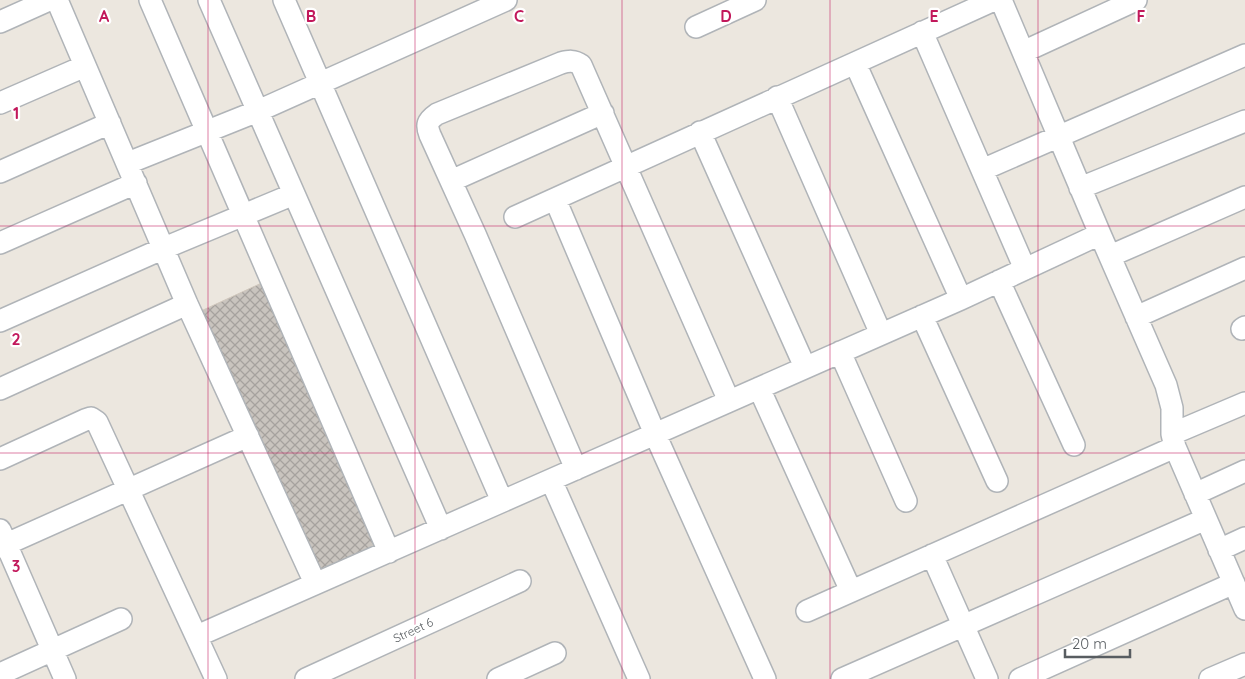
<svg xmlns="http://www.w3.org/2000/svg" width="1245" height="679" viewBox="0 0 1245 679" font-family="Quicksand,sans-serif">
  <defs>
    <pattern id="building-cross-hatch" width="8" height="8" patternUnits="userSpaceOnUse" patternTransform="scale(1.25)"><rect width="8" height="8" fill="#c9c4be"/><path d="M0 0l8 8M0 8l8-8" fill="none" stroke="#a6a29e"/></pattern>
  </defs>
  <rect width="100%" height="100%" fill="#ece7df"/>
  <!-- building -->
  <path fill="url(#building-cross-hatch)" stroke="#d1c8bd" d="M266,281L383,549L317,578L201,311Z"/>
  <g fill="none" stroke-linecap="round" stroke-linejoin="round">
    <defs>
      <path id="minor" d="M57,0L187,304L315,583
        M150,0L389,552
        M209,0L441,529
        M284,0L502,501
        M1001,0L1100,234L1166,385L1172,408V434L1175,447L1245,609
        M0,22L49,0
        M696,27L755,0
        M922,32L1025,269
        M1023,52L1136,0
        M855,63L961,299
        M777,97L881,334
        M0,103L85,66
        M700,132L805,367
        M128,163L258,111L506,0
        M982,170L1245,55
        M0,172L110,123
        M451,181L603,113
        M1080,188L1245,121
        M555,199L655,434L765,679
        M515,217L994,0
        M0,243L136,183
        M1110,256L1245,197
        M999,281L1074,445
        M922,316L997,481
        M1136,317L1245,268
        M0,321L162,249L294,194
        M1242,329L1245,327
        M840,352L906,501
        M759,388L851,591
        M0,389L187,304
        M1172,434L1245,403
        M0,459L85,420L91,418L97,422L216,679
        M576,469L475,234L430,135C426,125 427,121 437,114L561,63C569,61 574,60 581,65L729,401
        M551,480L639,679
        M1195,494L1245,471
        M0,530L65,679
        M0,547L248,436
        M1219,550L1245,538
        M932,555L987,679
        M807,611L1175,447
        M197,636L961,299L1100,234
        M0,674L121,619
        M306,679L520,581
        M498,679L555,653
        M842,679L1206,519
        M1020,679L1234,583
        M1210,679L1245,664"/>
    </defs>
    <!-- minor casing -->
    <use href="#minor" stroke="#b0b4b8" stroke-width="24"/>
    <!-- minor -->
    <use href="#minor" stroke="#fff" stroke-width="21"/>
  </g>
  <!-- grid -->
  <path fill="none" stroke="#c2185b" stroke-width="1" stroke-opacity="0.55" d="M208,0V679M415,0V679M622,0V679M830,0V679M1038,0V679M0,226H1245M0,453H1245"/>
  <g text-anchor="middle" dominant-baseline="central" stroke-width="4.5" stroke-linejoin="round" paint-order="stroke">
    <!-- street labels -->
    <g font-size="12" fill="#585d61" stroke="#fff">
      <text transform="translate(413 630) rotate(-25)">Street 6</text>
    </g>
  </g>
  <g font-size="16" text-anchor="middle" font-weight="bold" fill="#c2185b" stroke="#fff" stroke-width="4.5" stroke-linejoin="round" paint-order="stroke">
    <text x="104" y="22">A</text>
    <text x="311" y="22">B</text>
    <text x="519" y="22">C</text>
    <text x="726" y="22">D</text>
    <text x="934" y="22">E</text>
    <text x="1141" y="22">F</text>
    <text x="16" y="119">1</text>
    <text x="16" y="345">2</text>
    <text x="16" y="572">3</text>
  </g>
  <!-- scale -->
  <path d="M1065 649v8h65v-8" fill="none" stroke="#585d61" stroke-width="2.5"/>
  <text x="1072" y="649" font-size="15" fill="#585d61" stroke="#ffffff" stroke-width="4" paint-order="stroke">20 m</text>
</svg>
